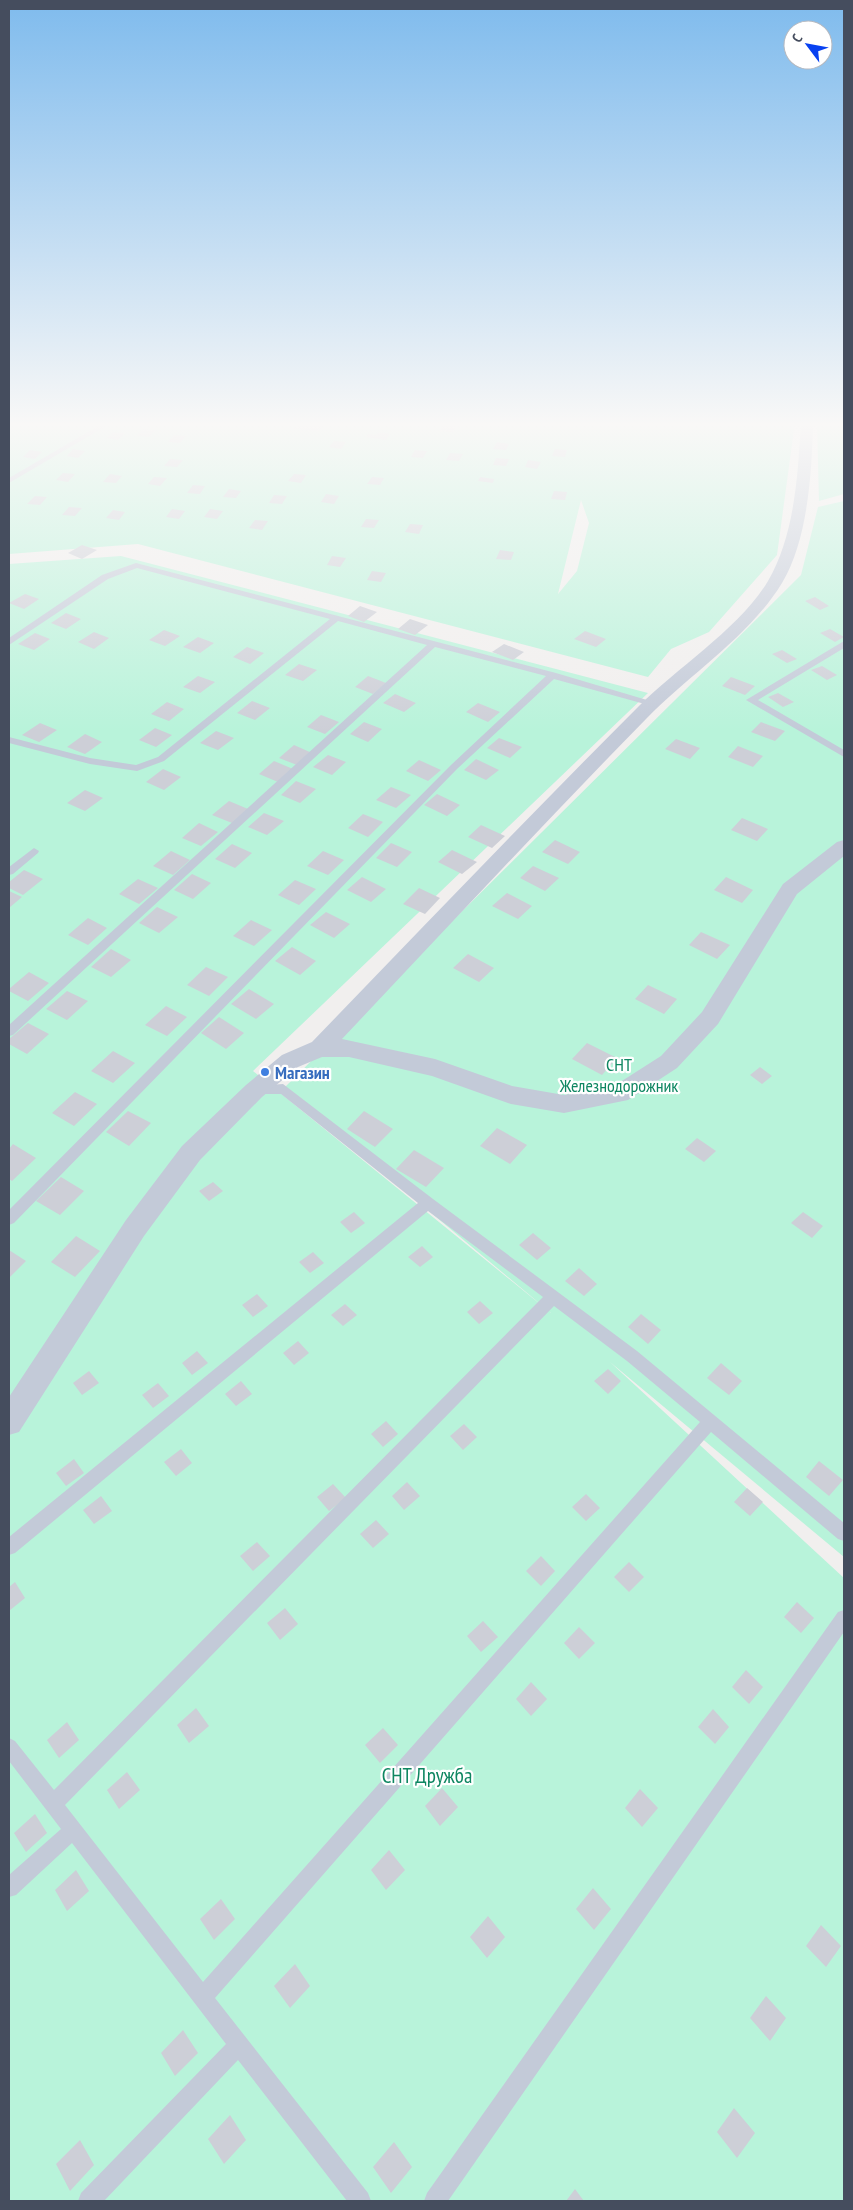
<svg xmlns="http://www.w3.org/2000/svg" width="853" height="2210" viewBox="0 0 853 2210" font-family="'PT Sans Narrow',sans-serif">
  <rect width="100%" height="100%" fill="#f1efee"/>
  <!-- green -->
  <path fill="#b8f3da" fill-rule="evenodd" d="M9,422H795L777,555L709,632L671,649L648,677L138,544L9,554ZM581,500L589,523L577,571L558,594Z
    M817,422H844V494L819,501Z
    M844,501V1557L610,1362L844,1578V2201H9V564L121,556L648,693L253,1071L551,1313L283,1089L801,575L818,507Z"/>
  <!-- building -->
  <path fill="#cdcfd7" d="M300,422L311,423L323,424L319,431L294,429Z
    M444,424L456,425L453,432L440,431Z
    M143,429L155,430L149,437L137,436Z
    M113,432L125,433L118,440L107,438Z
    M378,432L390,434L386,440L366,437L368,434L376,435Z
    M174,435L186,436L180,443L168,442Z
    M334,441L346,442L341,449L329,447Z
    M497,442L509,444L506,450L493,449Z
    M73,449L85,451L78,458L67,456Z
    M555,449L567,450L565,457L552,456Z
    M30,450L42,452L35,459L23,457Z
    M415,450L427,451L423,458L411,457Z
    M450,453L463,454L459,461L446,460Z
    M496,458L509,459L506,466L493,465Z
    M170,459L183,460L177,467L164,466Z
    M528,460L541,462L537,469L525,467Z
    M63,473L75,474L68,482L56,480Z
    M110,474L122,476L116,483L103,482Z
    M294,474L306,475L301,483L288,481Z
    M154,477L167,478L160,486L148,484Z
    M372,477L384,478L380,485L367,484Z
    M480,477L494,479L493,483L478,481Z
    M193,485L205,486L200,494L187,493Z
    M229,489L241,491L236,498L223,497Z
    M554,491L567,492L565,500L551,499Z
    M326,494L339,496L334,504L321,502Z
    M274,495L287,496L282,504L269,503Z
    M35,496L47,497L40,505L27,504Z
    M69,507L82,508L75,516L62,515Z
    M172,509L185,511L179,519L166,517Z
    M210,509L223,511L217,519L204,517Z
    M113,510L125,512L119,520L106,518Z
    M366,519L379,520L374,528L361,527Z
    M255,520L268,521L262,530L249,528Z
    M410,524L423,525L419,534L405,532Z
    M82,545L97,550L82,559L68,553Z
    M500,550L514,552L511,560L496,559Z
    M332,556L346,558L340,567L327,565Z
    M372,571L386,573L381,582L367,580Z
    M25,594L39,599L24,609L9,603Z
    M815,597L829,606L820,610L805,601Z
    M360,606L377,612L364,622L348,616Z
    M66,613L81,619L66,629L51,623Z
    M410,619L428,625L415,635L398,629Z
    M830,629L844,637L835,642L820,633Z
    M164,630L180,636L165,646L149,640Z
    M585,631L606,639L596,647L574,639Z
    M94,632L109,638L94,649L78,642Z
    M35,633L50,639L34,650L18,644Z
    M198,637L214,643L200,653L183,647Z
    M504,644L524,652L513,660L492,652Z
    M247,647L264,653L250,664L233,657Z
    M782,650L797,659L787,663L772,654Z
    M299,664L317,670L303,681L285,675Z
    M822,666L837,675L827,680L811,670Z
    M198,676L215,682L200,693L183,687Z
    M368,676L386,683L373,694L355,687Z
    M731,677L755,686L745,695L722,686Z
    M778,693L794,702L783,707L768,697Z
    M395,694L416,703L404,712L383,703Z
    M252,701L270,708L255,720L237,713Z
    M167,702L184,709L169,721L151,714Z
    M478,703L500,712L488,722L466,712Z
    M321,715L339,722L325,734L307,727Z
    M364,722L382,729L368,742L350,734Z
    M761,722L785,731L775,741L751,732Z
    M40,723L57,730L39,742L22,735Z
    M155,728L172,735L156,747L139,740Z
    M216,731L234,738L218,750L200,743Z
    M85,734L102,742L85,754L67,747Z
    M499,738L522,747L510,758L487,748Z
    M676,739L700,748L690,759L665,749Z
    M294,745L312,753L297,765L279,758Z
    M738,746L763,756L753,767L728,757Z
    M328,755L346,762L332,775L313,767Z
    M476,759L499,770L486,780L464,770Z
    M419,760L441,770L428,781L406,771Z
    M274,761L293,769L278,782L259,774Z
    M163,769L181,777L164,790L146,782Z
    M296,781L316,789L300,803L281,795Z
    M391,787L411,795L396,808L376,800Z
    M85,790L103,798L85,811L67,803Z
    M437,794L460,805L447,816L424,805Z
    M229,801L248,809L232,823L212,815Z
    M264,813L284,821L267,835L248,827Z
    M363,814L383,822L368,837L348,828Z
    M742,818L768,829L757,841L731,830Z
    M199,823L218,832L201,846L182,838Z
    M481,825L505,836L492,848L468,837Z
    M555,840L580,852L568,864L542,852Z
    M391,843L412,852L397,867L376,858Z
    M232,844L252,853L235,868L215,859Z
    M452,850L477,862L462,874L438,862Z
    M171,851L190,860L173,875L153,866Z
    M323,851L344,860L328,875L307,866Z
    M533,866L559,878L545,891L520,878Z
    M24,870L43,879L23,895L9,888V882Z
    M192,874L211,883L193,899L174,890Z
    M362,877L386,889L371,902L347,890Z
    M726,877L753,890L742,903L714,890Z
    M138,879L158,888L139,904L119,894Z
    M295,880L316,889L299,905L278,895Z
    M419,888L440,898L425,914L403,904Z
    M9,891L22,897L9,908Z
    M507,893L532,906L518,919L492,906Z
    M157,907L178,917L159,933L139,923Z
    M326,912L350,924L334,938L310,925Z
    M88,918L107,928L88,945L68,935Z
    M251,920L272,930L254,946L233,936Z
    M701,932L730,945L717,959L689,945Z
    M292,947L316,961L300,975L275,961Z
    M111,949L131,960L111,977L91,967Z
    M468,954L494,968L479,982L453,968Z
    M206,967L228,977L209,996L187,985Z
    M29,972L49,983L28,1001L9,991V989Z
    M648,985L677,999L664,1014L635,999Z
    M249,989L274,1004L256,1019L231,1004Z
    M67,991L88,1001L67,1020L46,1009Z
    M166,1006L187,1017L167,1036L145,1025Z
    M219,1017L244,1033L226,1049L201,1033Z
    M28,1023L49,1034L27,1054L9,1044V1039Z
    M587,1043L617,1058L602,1075L572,1059Z
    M113,1051L135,1063L113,1083L91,1071Z
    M760,1067L772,1076L762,1084L750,1075Z
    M75,1092L97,1104L74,1126L52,1113Z
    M128,1111L151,1123L129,1146L106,1132Z
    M364,1111L393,1129L375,1147L347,1129Z
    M497,1128L527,1145L510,1164L480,1146Z
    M697,1138L716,1151L704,1162L685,1149Z
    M13,1144L36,1158L12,1181L9,1179V1149Z
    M414,1150L444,1168L426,1187L396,1169Z
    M61,1177L84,1191L60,1215L36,1201Z
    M213,1182L223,1191L209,1201L199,1191Z
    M354,1212L365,1223L351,1233L340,1222Z
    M803,1212L823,1226L812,1238L791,1223Z
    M533,1233L551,1248L537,1260L519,1245Z
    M76,1236L100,1251L75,1277L51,1262Z
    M422,1246L433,1257L420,1267L408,1257Z
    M9,1250L26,1261L9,1278Z
    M313,1252L324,1263L310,1273L299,1262Z
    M579,1268L597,1284L584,1296L565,1281Z
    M257,1294L268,1306L253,1317L242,1305Z
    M480,1301L493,1313L479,1324L467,1312Z
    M345,1304L357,1315L343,1326L331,1315Z
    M641,1314L661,1330L648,1344L628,1327Z
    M298,1341L309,1353L294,1365L283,1353Z
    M197,1351L208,1363L192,1375L182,1363Z
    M721,1363L742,1381L729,1395L707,1378Z
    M608,1369L621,1381L608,1394L594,1381Z
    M89,1371L99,1383L82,1395L73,1383Z
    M241,1381L252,1394L236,1406L225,1394Z
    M158,1383L169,1396L153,1408L142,1395Z
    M386,1421L398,1434L383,1447L371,1434Z
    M464,1424L477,1437L463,1450L450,1436Z
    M181,1449L192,1463L176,1476L164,1462Z
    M74,1459L84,1473L66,1486L56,1473Z
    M819,1461L843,1480L829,1496L806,1477Z
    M407,1482L420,1496L404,1510L392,1496Z
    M333,1484L346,1498L329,1511L317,1497Z
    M747,1488L763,1502L750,1516L734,1502Z
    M586,1494L600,1508L586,1521L572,1507Z
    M101,1496L112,1511L94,1524L83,1510Z
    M376,1520L389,1534L373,1548L360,1534Z
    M257,1542L270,1556L253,1571L240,1556Z
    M541,1556L555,1571L541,1586L526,1571Z
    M629,1562L644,1577L629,1592L614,1577Z
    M15,1582L25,1598L9,1611V1587Z
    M797,1602L814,1618L801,1633L784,1617Z
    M285,1608L298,1624L280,1640L267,1623Z
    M483,1621L498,1637L481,1652L467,1636Z
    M579,1627L595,1643L579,1659L564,1643Z
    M746,1670L763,1687L749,1704L732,1687Z
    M531,1682L547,1699L531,1716L516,1699Z
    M196,1708L209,1726L189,1743L177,1725Z
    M713,1709L729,1727L715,1744L698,1727Z
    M67,1722L79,1740L59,1758L47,1740Z
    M383,1728L398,1745L380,1763L365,1745Z
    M127,1772L140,1790L119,1809L107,1790Z
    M442,1788L458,1807L440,1826L425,1806Z
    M640,1789L658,1808L642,1827L625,1808Z
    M35,1814L47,1833L26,1852L14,1833Z
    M389,1850L405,1870L386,1890L371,1870Z
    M76,1870L89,1891L67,1911L55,1890Z
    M593,1888L611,1909L594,1930L576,1909Z
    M221,1899L235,1919L214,1940L200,1919Z
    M488,1916L505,1937L487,1958L470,1937Z
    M821,1925L841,1946L826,1967L806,1946Z
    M295,1964L310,1986L290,2008L274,1986Z
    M766,1996L786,2018L770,2041L750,2018Z
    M183,2030L198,2053L175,2076L161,2053Z
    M734,2108L755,2133L737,2158L717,2132Z
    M230,2115L246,2140L224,2164L208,2139Z
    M80,2140L94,2165L70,2191L56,2164Z
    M394,2142L412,2167L391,2193L373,2167Z
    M575,2189L584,2201H566Z"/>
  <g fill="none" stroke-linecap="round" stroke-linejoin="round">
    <!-- service -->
    <path fill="#c3cad8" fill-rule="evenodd" d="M105,422H113L9,483V478Z
      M136,563L556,673L657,703L652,706L554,679L457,769L14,1223L9,1225V1210L451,765L546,676L435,647L13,1035L9,1036V1025L427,645L338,621L164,761L137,771L90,764L9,743V737L90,758L136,765L158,757L330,619L137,568L108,579L9,645V638L102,575Z
      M844,641V648L758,700L844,750V757L746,700Z
      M34,848L39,851L38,853L13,874L9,875V867Z
      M283,1084L433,1199L637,1351L844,1523V1541L838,1539L711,1432L215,1998L368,2193L371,2201H347L238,2060L104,2201H78L81,2193L226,2044L72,1843L16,1895L9,1897V1875L61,1829L9,1761V1738L15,1741L54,1790L543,1297L428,1211L15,1553L9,1555V1537L418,1203L281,1094H250L248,1091L250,1088L254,1086ZM554,1306L627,1361L700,1422L203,1982L65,1805Z
      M844,1610V1632L448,2201H424L427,2193L838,1612Z"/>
    <!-- minor -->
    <path fill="#c3cad8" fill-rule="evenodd" d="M801,422H813C812,471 808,540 782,583C749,637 690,674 646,719C543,824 443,932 342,1039L435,1059L512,1086L564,1095L614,1086L661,1056L702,1012L783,884L837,842L844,840V856L797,894L718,1024L677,1068L628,1100L564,1113L511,1104L432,1076L349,1057H322L298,1067L262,1097L200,1160L144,1236L19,1432L9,1435V1397L126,1220L182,1146L246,1085L282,1055L312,1042C421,929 529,816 639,706C678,667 740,628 768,581C795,535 798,473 801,422Z"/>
  </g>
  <!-- sky -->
  <linearGradient id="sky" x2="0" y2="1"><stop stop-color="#7fbbed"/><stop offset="0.58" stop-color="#f9f8f7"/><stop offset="1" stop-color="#f9f8f7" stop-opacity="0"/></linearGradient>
  <rect width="853" height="732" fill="url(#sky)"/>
  <!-- markers -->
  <circle fill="#3f7fe0" stroke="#fff" stroke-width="2" cx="265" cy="1072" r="5"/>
  <g text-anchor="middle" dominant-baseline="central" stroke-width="4.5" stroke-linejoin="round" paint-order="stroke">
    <!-- park labels -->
    <g font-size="18" fill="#0e8661" stroke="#fff">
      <text x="619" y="1064">СНТ<tspan x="619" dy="21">Железнодорожник</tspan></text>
    </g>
    <!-- shop labels -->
    <g font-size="18" font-weight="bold" fill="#366cbe" stroke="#fff" text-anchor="start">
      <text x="275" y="1072">Магазин</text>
    </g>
    <!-- near-park labels -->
    <g font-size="21" fill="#0e8661" stroke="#fff">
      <text x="427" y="1775">СНТ Дружба</text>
    </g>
  </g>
  <!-- border -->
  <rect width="853" height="2210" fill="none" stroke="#454d5e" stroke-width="20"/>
  <!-- north arrow -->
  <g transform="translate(808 45) rotate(302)"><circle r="24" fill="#ffffff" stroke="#b5b8bf"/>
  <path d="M0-4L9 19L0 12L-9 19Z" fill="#0841f1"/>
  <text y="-8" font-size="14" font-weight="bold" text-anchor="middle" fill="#454d5e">С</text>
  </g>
</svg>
